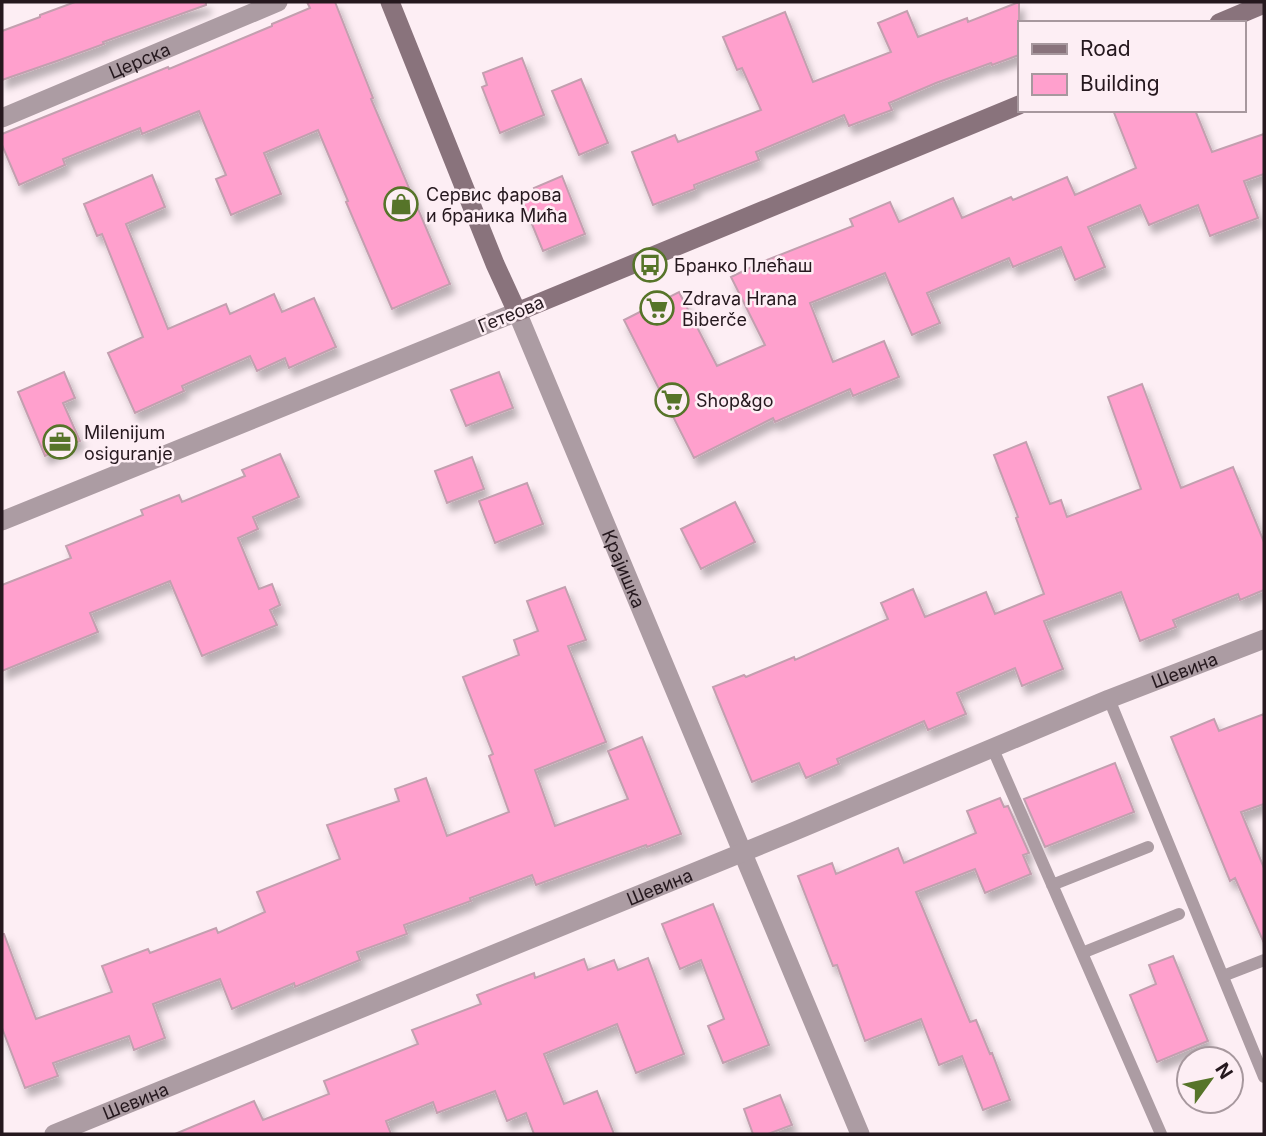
<svg xmlns="http://www.w3.org/2000/svg" width="1266" height="1136" viewBox="0 0 1266 1136" font-family="Inter,sans-serif">
  <defs>
    <filter id="shadow"><feDropShadow dx="4.5" dy="8" stdDeviation="3.5" flood-color="#0004"/></filter>
  </defs>
  <rect width="100%" height="100%" fill="#fdeef4"/>
  <!-- building -->
  <path fill="#ffa0cd" stroke="#c39faf" stroke-width="2" filter="url(#shadow)" d="M75,2H206V5L103,42L104,44L57,61L2,80V31L40,17V15Z
    M307,2H335L373,98L371,99L450,284L392,309L346,202L348,201L318,130L264,153L281,194L231,215L216,179L226,175L199,111L142,134L140,128L63,159L65,165L19,185L2,145V134L168,67L169,69L272,26V24L310,8Z
    M1019,2V55L992,65L991,63L936,83L889,103L892,110L849,126L844,115L756,152L759,160L694,185L695,189L653,205L632,152L675,135L678,142L761,110L742,68L737,70L723,37L785,12L813,82L891,52L878,23L907,11L918,37L967,18L968,22Z
    M522,58L544,115L500,133L482,87L487,85L483,73Z
    M581,79L608,143L579,155L552,91Z
    M1113,110H1195L1212,152L1264,134V174L1244,181L1258,218L1210,236L1198,205L1149,225L1140,205L1088,227L1105,267L1075,280L1061,247L1013,267L1009,258L927,293L940,323L912,335L885,273L810,303L833,362L884,341L899,377L853,396L850,389L775,422L773,418L694,458L624,320L679,292L717,366L765,345L731,277L762,262L853,226L850,219L890,202L899,222L953,198L962,218L1011,197L1013,200L1067,177L1075,195L1136,168Z
    M152,175L165,207L126,224L168,329L226,304L230,314L274,294L282,312L314,298L336,347L289,368L285,358L257,371L250,356L182,386L184,391L135,413L108,353L143,337L102,234L97,236L84,204Z
    M562,176L585,234L543,251L522,200L537,195L534,188Z
    M64,372L75,398L63,403L80,441L45,456L18,392Z
    M499,372L513,408L466,426L451,390Z
    M1142,384L1181,488L1233,467L1264,542V590L1240,600L1238,594L1173,620L1176,627L1140,641L1121,592L1044,621L1063,669L1022,686L1015,668L957,693L966,714L928,730L924,721L837,759L839,764L806,778L799,763L752,782L713,687L744,675L746,677L794,657L795,660L888,619L881,603L913,589L925,617L986,592L995,614L1044,594L1016,518L1018,517L994,455L1026,442L1050,504L1061,500L1067,517L1141,489L1108,397Z
    M280,454L299,497L253,517L258,529L238,538L259,589L272,584L280,605L270,610L277,625L202,656L170,581L90,613L98,632L2,671V585L71,558L66,546L143,515L141,510L179,495L182,502L245,476L242,470Z
    M472,457L484,489L447,503L435,471Z
    M527,483L543,524L495,543L479,501Z
    M735,502L755,542L701,569L681,529Z
    M565,587L586,640L568,646L606,742L535,770L555,826L628,799L608,751L642,737L681,834L647,847L646,845L536,885L532,875L470,898L471,901L404,925L407,934L357,952L360,960L295,987L294,983L232,1009L220,979L153,1004L165,1038L134,1050L129,1036L53,1063L58,1076L25,1088L2,1028V934H4L36,1019L112,992L102,966L148,949L150,953L216,928L218,933L265,912L257,892L340,859L327,825L399,801L395,789L426,778L447,836L509,812L489,756L493,754L463,677L519,655L514,640L538,631L527,601Z
    M1264,714V804L1241,812L1264,868V943L1235,878L1230,881L1171,737L1214,719L1219,731Z
    M1115,763L1134,812L1045,847L1024,799Z
    M1000,798L1004,807L1008,806L1029,853L1023,855L1031,874L985,893L975,869L916,892L970,1022L976,1020L990,1054L992,1053L1010,1100L983,1110L962,1056L939,1065L921,1019L865,1041L837,965L833,966L798,876L832,863L836,874L898,848L904,863L976,833L967,811Z
    M713,904L769,1045L723,1063L708,1026L724,1019L701,960L680,969L662,924Z
    M1173,956L1208,1041L1157,1062L1130,995L1156,984L1149,965Z
    M648,958L684,1054L636,1073L617,1024L544,1054L564,1104L597,1091L614,1134H534L526,1113L507,1121L495,1091L437,1113L433,1102L386,1121L391,1134H175L254,1101L263,1120L329,1094L324,1081L418,1044L412,1030L481,1004L477,995L534,973L535,978L584,959L588,970L614,960L618,970Z
    M780,1095L792,1125L768,1134H753L744,1109Z"/>
  <g fill="none" stroke-linecap="round" stroke-linejoin="round">
    <!-- service -->
    <path stroke="#ac9ca3" stroke-width="12" d="M1109,699L1264,1077
      M992,747L1161,1134
      M1052,885L1148,847
      M1082,953L1179,914
      M1223,976L1264,960"/>
    <!-- minor -->
    <g stroke="#ac9ca3" stroke-width="19">
      <path id="s1" d="M2,118L278,2"/>
      <path id="s2" d="M517,312L860,1134"/>
      <path id="s3" d="M54,1134L795,831L1109,699L1264,639"/>
    </g>
    <!-- tertiary -->
    <path stroke="#ac9ca3" stroke-width="19" d="M2,521L517,312"/>
    <!-- secondary -->
    <path stroke="#89737c" stroke-width="19" d="M390,2L495,264L517,312L1019,105
      M1219,23L1264,4"/>
  </g>
  <!-- icons -->
  <defs>
    <symbol id="shop-ring" viewBox="-11 -11 22 22"><circle r="9.5" fill="#fdeef4" stroke="#567429" stroke-width="1.5"/><path d="M-5-2.5h2.3a2.7 3.5 0 0 1 5.4 0H5L5.5 6h-11ZM-1.5-2.5h3a1.5 2.3 0 0 0-3 0Z" fill="#567429"/></symbol>
    <symbol id="bus-ring" viewBox="-11 -11 22 22"><circle r="9.5" fill="#fdeef4" stroke="#567429" stroke-width="1.5"/><path d="M-5-6H5V4H4V6H2V4H-2V6H-4V4H-5ZM-3.5-4V0h7V-4ZM-3.5 1.2v1.5H-2V1.2ZM2 1.2v1.5H3.5V1.2Z" fill="#567429"/></symbol>
    <symbol id="supermarket-ring" viewBox="-11 -11 22 22"><circle r="9.5" fill="#fdeef4" stroke="#567429" stroke-width="1.5"/><path d="M-6-5.5h2.5l.6 2H6L4.5 2H-2.5L-4.4-4H-6ZM-1.5 3.2a1.3 1.3 0 1 0 .1 0ZM3 3.2a1.3 1.3 0 1 0 .1 0Z" fill="#567429"/></symbol>
    <symbol id="office-ring" viewBox="-11 -11 22 22"><circle r="9.5" fill="#fdeef4" stroke="#567429" stroke-width="1.5"/><path d="M-6-3h4V-5.5h4V-3h4V5H-6ZM-1-4.5V-3h2v-1.5ZM-6 0V1H6V0Z" fill="#567429"/></symbol>
  </defs>
  <g fill-rule="evenodd">
    <use href="#shop-ring" x="382" y="185" width="38" height="38"/>
    <use href="#bus-ring" x="631" y="246" width="38" height="38"/>
    <use href="#supermarket-ring" x="638" y="289" width="38" height="38"/>
    <use href="#supermarket-ring" x="653" y="381" width="38" height="38"/>
    <use href="#office-ring" x="41" y="423" width="38" height="38"/>
  </g>
  <g text-anchor="middle" dominant-baseline="central" stroke-width="5" stroke-linejoin="round" paint-order="stroke">
    <!-- street labels -->
    <g font-size="18" fill="#25181e" stroke="#fdeef4">
      <text stroke="none"><textPath href="#s1" startOffset="149">Церска</textPath></text>
      <text transform="translate(511 314) rotate(-22)">Гетеова</text>
      <text stroke="none"><textPath href="#s2" startOffset="278">Крајишка</textPath></text>
      <text stroke="none"><textPath href="#s3" startOffset="1222">Шевина</textPath></text>
      <text stroke="none"><textPath href="#s3" startOffset="654">Шевина</textPath></text>
      <text stroke="none"><textPath href="#s3" startOffset="88">Шевина</textPath></text>
    </g>
    <!-- poi labels -->
    <g font-size="18" fill="#25181e" stroke="#fdeef4" text-anchor="start">
      <text x="426" y="194">Сервис фарова<tspan x="426" dy="21">и браника Мића</tspan></text>
      <text x="674" y="265">Бранко Плећаш</text>
      <text x="682" y="298">Zdrava Hrana<tspan x="682" dy="21">Biberče</tspan></text>
      <text x="696" y="400">Shop&amp;go</text>
      <text x="84" y="432">Milenijum<tspan x="84" dy="21">osiguranje</tspan></text>
    </g>
  </g>
  <!-- border -->
  <rect width="1266" height="1136" fill="none" stroke="#25181e" stroke-width="7"/>
  <!-- legend -->
  <rect x="1018" y="21" width="228" height="91" fill="#fdeef4" stroke="#a7989e" stroke-width="2"/>
  <rect x="1032" y="44" width="35" height="10" fill="#89737c" stroke="#a7989e" stroke-width="2"/>
  <text x="1080" y="56" font-size="21" fill="#25181e">Road</text>
  <rect x="1032" y="74" width="35" height="21" fill="#ffa0cd" stroke="#a7989e" stroke-width="2"/>
  <text x="1080" y="91" font-size="21" fill="#25181e">Building</text>
  <!-- north arrow -->
  <g transform="translate(1210 1080) rotate(57)"><circle r="33" fill="#fdeef4" stroke="#a7989e" stroke-width="2"/>
  <path d="M0-5L12 26L0 18L-12 26Z" fill="#567429"/>
  <text y="-10" font-size="19" font-weight="bold" text-anchor="middle" fill="#25181e">N</text>
  </g>
</svg>
